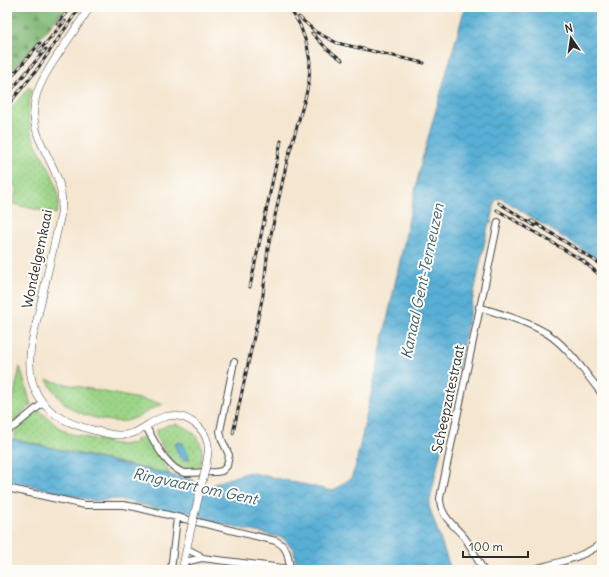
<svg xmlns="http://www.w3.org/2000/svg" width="609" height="577" viewBox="0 0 609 577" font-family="Delius,sans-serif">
  <defs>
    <pattern id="grass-dots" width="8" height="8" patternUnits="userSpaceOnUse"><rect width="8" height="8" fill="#9dd588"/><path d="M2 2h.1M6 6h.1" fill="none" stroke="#87b776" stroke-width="1.8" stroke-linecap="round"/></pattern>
    <pattern id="forest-firs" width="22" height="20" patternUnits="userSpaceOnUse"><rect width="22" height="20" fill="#7eb674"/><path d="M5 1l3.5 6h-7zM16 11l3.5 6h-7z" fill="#67945f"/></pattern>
    <pattern id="water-waves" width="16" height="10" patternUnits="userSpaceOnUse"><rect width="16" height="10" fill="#58afd5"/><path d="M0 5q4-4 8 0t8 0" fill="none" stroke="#498fad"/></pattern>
  </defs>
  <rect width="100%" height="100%" fill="#fdfcf7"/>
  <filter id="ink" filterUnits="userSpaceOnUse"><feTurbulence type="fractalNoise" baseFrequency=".025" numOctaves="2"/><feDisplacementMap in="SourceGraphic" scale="8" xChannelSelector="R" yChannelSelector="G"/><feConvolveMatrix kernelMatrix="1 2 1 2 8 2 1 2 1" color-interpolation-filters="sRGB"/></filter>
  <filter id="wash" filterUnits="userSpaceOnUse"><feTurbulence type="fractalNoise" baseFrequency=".012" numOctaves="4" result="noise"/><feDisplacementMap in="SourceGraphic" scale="16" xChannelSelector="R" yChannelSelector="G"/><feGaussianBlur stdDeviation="0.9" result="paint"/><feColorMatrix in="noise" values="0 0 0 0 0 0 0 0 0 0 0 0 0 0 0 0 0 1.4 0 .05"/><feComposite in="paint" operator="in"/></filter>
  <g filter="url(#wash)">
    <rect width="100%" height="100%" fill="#f5e6d0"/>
    <!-- grass -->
    <path fill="url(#grass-dots)" stroke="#64805a" d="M29,87L32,89C28,103 27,118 31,132C40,159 66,184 56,214L13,204L17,186L7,184V113Z
      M20,367L31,405L15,419L17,420L7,427V417H9Z
      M47,380L163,404C151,408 142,416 130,420C116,425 79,416 68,406C58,399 53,389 47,380Z
      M40,411L58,427L67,432V433L121,445L135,443V440C138,439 142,437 145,437C154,438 165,466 170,474L14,439L16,430L35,413Z
      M177,424C191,430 202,436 202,454C202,459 200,465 200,470L183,469L172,463L156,435L157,430L168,425Z"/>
    <!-- forest -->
    <path fill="url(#forest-firs)" stroke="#547050" d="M7,7H67L7,77Z"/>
    <!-- water -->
    <path fill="url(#water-waves)" stroke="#426d80" d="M465,7H602V262L501,198L495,201L491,223L489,222L429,506L451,570H427L425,566L417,565L416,570H296L294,550L283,538L204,520L201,514L189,512L184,515L118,499L94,501L7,480V438L193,480L196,484L210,487L218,482L249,472L333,491L351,478L355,468L422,159Z
      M178,442L183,443L190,459C179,463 177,452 175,444Z"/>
  </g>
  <g filter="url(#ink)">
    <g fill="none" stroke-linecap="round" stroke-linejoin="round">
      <defs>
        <path id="minor" d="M479,307C503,315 527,321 548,334C568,347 587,375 602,394
          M146,427C155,442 167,469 185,473L216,472L222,471L227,466L229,455L222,440L220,431L234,362
          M7,430L15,426L43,403
          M7,488L85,505H123L135,507L276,541C289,548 288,557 290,570
          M187,549L199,555L202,558
          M184,561H189L202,558L290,569
          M171,570L177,518
          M483,570C477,559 472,547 464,537C453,524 440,516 440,498L498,222
          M530,570C555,563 581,559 602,543"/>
        <path id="major" d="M90,7C80,22 70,37 59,53C38,84 24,108 42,145C54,170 65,185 61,214L31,346C24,394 47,419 93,430C103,432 113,436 123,435C139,435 149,421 164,417C183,412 205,425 208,445C209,452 207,459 206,466
          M182,570L190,533"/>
      </defs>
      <!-- minor casing -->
      <use href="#minor" stroke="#494744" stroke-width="8"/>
      <!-- major casing -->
      <use href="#major" stroke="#494744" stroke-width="8"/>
      <!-- minor -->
      <use href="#minor" stroke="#fff" stroke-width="6"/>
      <!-- major -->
      <use href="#major" stroke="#fff" stroke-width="7"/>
      <defs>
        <path id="rail" d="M299,17L316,32L337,43L424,63
          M57,24L71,7
          M312,33L327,49L342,60
          M39,51L65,21
          M7,82L40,43
          M7,95L46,49
          M7,106L36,71L80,7
          M499,203L535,226
          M497,210L582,260L602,277
          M532,221L602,265
          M250,287L281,141
          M233,433L263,295L268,248L287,161L306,95L309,81L310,62L307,45L300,25L289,7"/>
      </defs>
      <!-- rail casing -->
      <use href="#rail" stroke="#2b2b2b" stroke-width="3"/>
      <!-- rail -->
      <use href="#rail" stroke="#fdfcf7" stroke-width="1.5" stroke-dasharray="4.5" stroke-linecap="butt"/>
      <defs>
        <path id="major-bridge" d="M190,533L206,466"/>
      </defs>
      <!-- major-bridge casing -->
      <use href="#major-bridge" stroke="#494744" stroke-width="8" stroke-linecap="butt"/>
      <!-- major-bridge -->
      <use href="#major-bridge" stroke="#fff" stroke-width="7"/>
    </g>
  </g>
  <g text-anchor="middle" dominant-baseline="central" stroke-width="4" stroke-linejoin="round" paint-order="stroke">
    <!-- street labels -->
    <g font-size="14" fill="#2b2b2b" stroke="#fdfcf7">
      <text transform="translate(37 259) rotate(-78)">Wondelgemkaai</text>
      <text transform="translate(448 399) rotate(-78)">Scheepzatestraat</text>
    </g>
    <!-- water labels -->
    <g font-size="15" font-style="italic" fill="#3d606f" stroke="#fdfcf7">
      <text transform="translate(422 281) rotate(-78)">Kanaal Gent-Terneuzen</text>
      <text transform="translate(195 486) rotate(12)">Ringvaart om Gent</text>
    </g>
  </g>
  <!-- margin -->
  <rect width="609" height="577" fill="none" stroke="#fdfcf7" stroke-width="24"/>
  <!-- north arrow -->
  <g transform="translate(571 38) rotate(347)" stroke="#fdfcf7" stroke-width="3" paint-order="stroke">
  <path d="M0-3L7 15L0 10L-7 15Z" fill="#2b2b2b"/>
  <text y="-6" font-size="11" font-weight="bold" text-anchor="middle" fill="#2b2b2b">N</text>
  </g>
  <!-- scale -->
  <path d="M463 551v6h65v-6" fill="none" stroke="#2b2b2b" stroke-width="2"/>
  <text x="469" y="551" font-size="12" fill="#2b2b2b" stroke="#fdfcf7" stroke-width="3" paint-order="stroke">100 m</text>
</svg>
